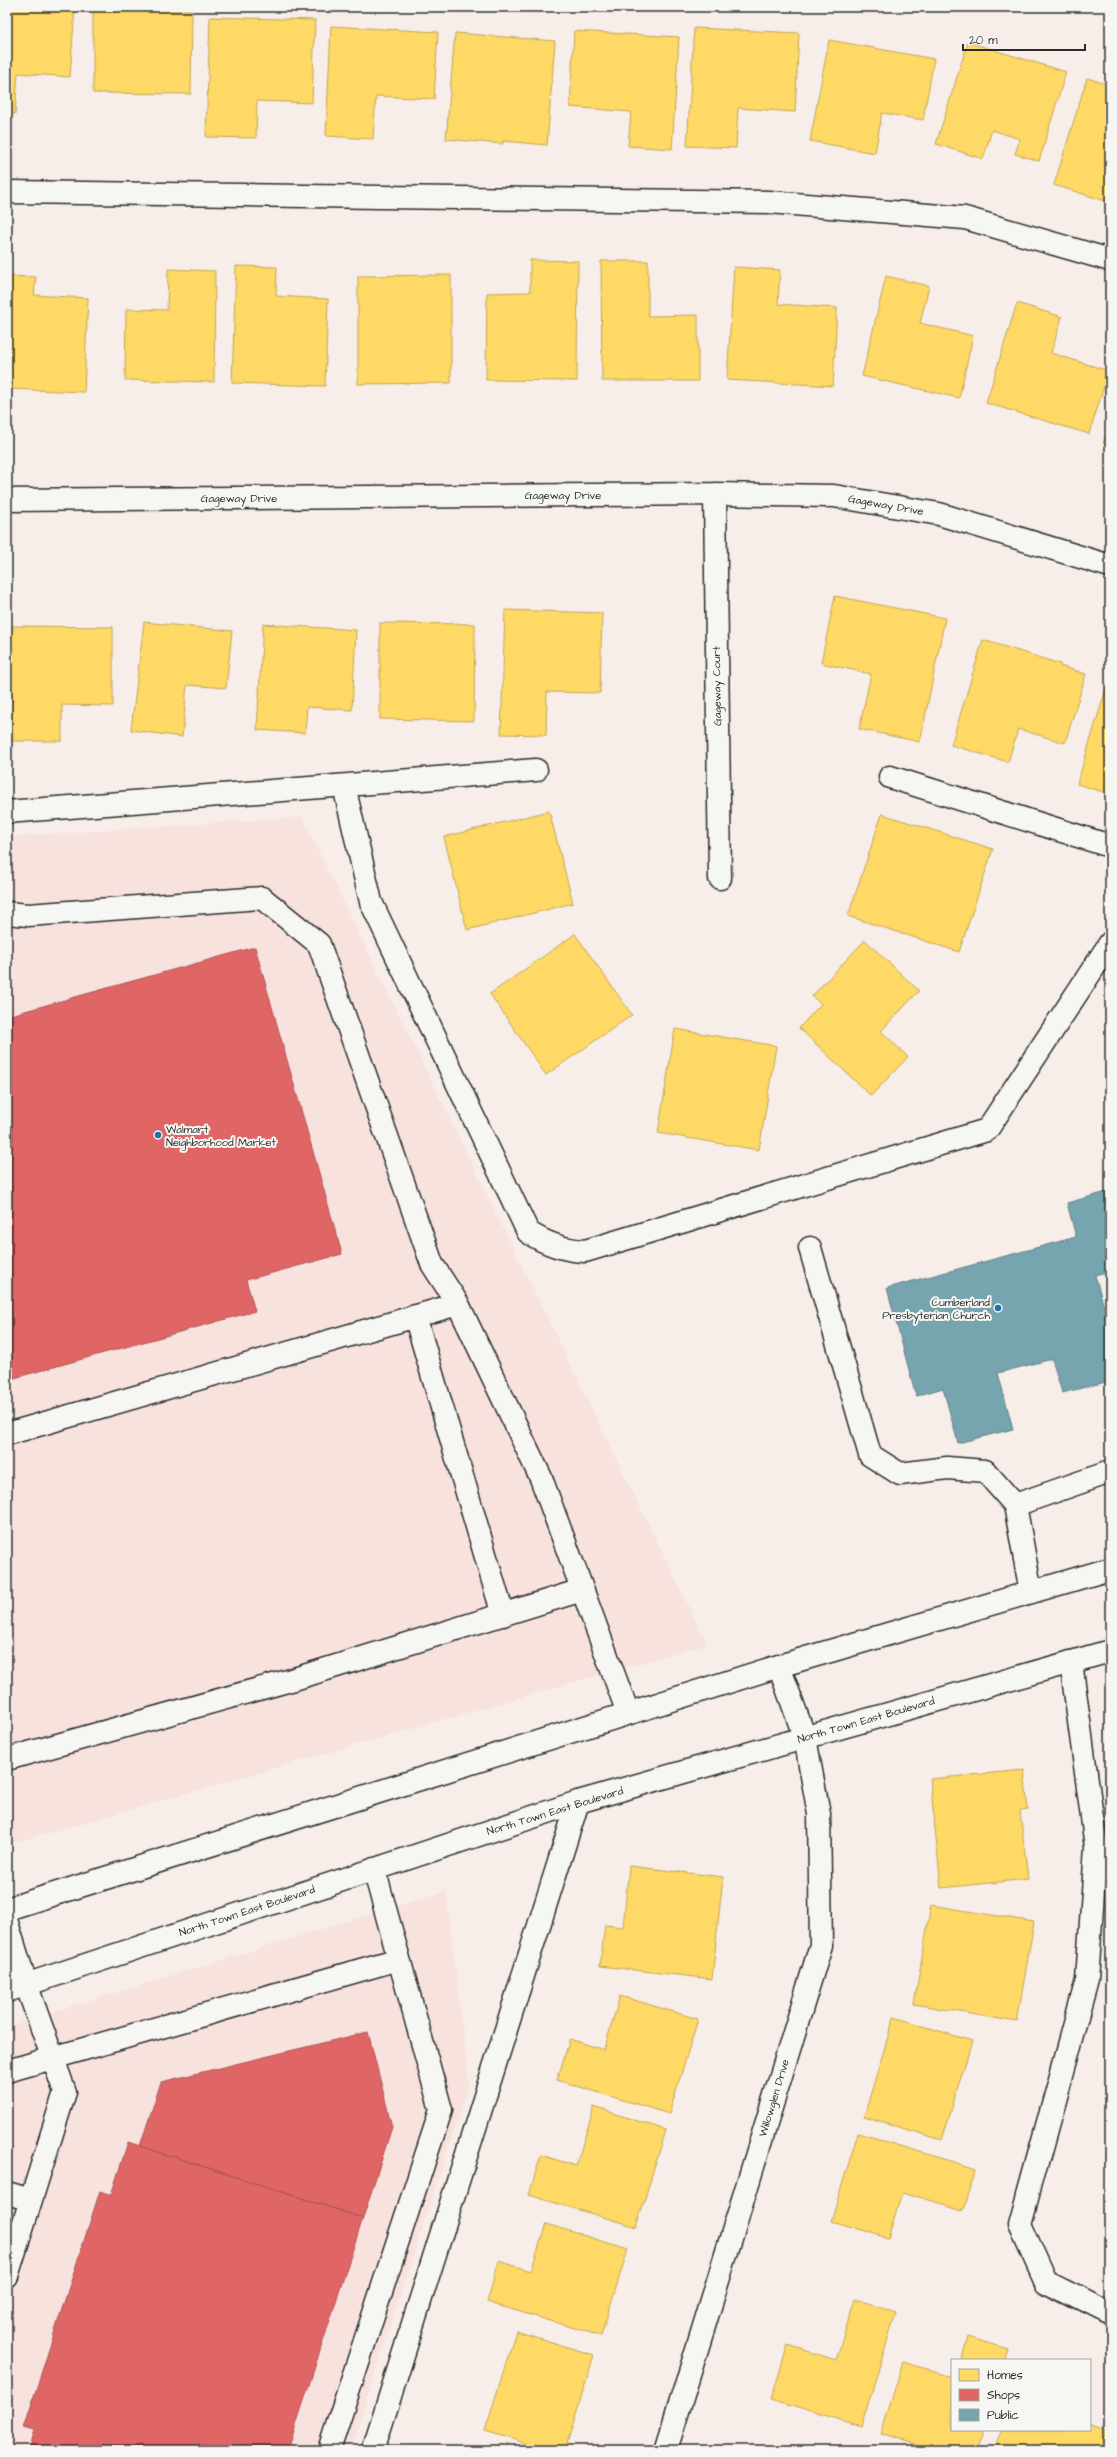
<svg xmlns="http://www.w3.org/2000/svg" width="1117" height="2457" viewBox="0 0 1117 2457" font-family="'Architects Daughter',sans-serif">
  <rect width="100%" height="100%" fill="#f7ede9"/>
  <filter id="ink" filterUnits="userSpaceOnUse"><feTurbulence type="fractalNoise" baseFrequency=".025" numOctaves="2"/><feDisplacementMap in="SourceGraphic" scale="8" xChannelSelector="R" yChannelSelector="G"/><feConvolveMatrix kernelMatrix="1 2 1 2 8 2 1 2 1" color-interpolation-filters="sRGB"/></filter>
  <g filter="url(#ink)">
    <!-- built -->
    <path fill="#f8e2de" d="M302,817L707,1644L7,1845V837Z
      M446,1891L469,2084L350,2450H7V2026Z"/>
    <!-- homes -->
    <path fill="#ffd966" stroke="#bfa554" d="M7,7H75L70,77L18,73L15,114H7Z
      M93,10H192L191,94L93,93Z
      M210,17L315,20L312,103L257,101L256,138L206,137Z
      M331,26L438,32L434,99L376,96L373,139L326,136Z
      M694,28L799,33L795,112L738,108L736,148L687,146Z
      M574,31L679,37L672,149L628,146L631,112L570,107Z
      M455,33L555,41L547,145L503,141V144L446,139Z
      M829,40L934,59L923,120L882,113L875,153L810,141Z
      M968,42L1066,72L1039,161L1015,154L1020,139L992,130L983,159L936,144Z
      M1087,78L1110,85L1109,202L1054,185Z
      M530,260L578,261L577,381L486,380L487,293L530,292Z
      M601,261H648V316L698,315V381H602Z
      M236,266L277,267L276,296L328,299L325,386L232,383Z
      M734,267L780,270L778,304L837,308L833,386L727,380Z
      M168,269L215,271L214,382L125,380L126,309L167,310Z
      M451,275V383L358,384V276Z
      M7,276L36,277L34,295L88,298L84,392L7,389Z
      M886,276L929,286L920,323L973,336L959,398L862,376Z
      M1017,303L1062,317L1051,353L1109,371L1089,434L986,403Z
      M1110,422V445L1103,443Z
      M835,596L945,618L920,742L859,729L871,674L821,663Z
      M505,610L602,613L600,693L547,692L546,735L501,734Z
      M144,622L232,631L226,688L187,685L182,737L131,730Z
      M380,623L475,624L474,721L380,719Z
      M263,624L356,630L352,710L307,707L305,733L257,730Z
      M12,626L113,627V706L62,705V741H12Z
      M983,640L1060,664V666L1086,674L1065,743L1018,729L1008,762L951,745Z
      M1110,676V794L1077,784Z
      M549,811L573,903L467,930L444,837Z
      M882,814L993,849L959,952L848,916Z
      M575,934L632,1015L546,1075L490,994Z
      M865,940L919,991L881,1031L908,1057L871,1096L799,1028L821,1004L812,996Z
      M675,1029L776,1046L759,1150L658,1133Z
      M1024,1770L1028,1810L1020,1811L1028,1879L941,1888L930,1779Z
      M629,1866L723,1877L712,1979L600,1966L605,1925L623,1927Z
      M931,1905L1034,1922L1017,2022L914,2004Z
      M620,1996L698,2019L669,2114L557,2080L570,2039L604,2050Z
      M894,2017L972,2041L942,2140L864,2116Z
      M594,2107L666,2130L636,2227L529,2195L541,2155L576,2166Z
      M858,2133L976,2169L963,2210L902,2192L888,2238L831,2221Z
      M546,2224L628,2249L601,2336L487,2302L499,2261L531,2271Z
      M855,2299L896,2312L861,2427L771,2400L788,2345L836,2360Z
      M516,2331L594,2355L565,2450H548L485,2431Z
      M968,2337L1008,2349L1005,2360H961Z
      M903,2362L952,2376V2430H984L978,2450H935L881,2434Z
      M1090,2424L1108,2430L1101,2450H994L1001,2430H1090Z"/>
    <!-- shops -->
    <path fill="#e06666" stroke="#aa5454" d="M255,947L342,1254L246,1280L255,1311L7,1380V1016Z
      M368,2032L392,2127L363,2218L140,2146L161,2082Z
      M128,2142L363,2218L288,2450H29L35,2430L24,2427L100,2191L111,2195Z"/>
    <!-- public -->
    <path fill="#76a5af" stroke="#608087" d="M1110,1191V1271L1095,1275L1110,1328V1381L1062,1393L1052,1359L998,1373L1013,1429L958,1443L943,1388L916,1396L887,1288L1076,1237L1067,1203Z"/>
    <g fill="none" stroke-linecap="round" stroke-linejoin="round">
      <defs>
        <path id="service" d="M7,192L769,202L965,218L1110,260
          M890,777L1110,846
          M344,786L371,902L528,1232C546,1244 563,1250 585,1251L987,1130L1110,943
          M7,812L536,770
          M7,913L28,915L262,898L319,944L432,1264L458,1304L541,1478L628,1713
          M810,1248L870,1455L900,1474L947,1468L985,1471L1015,1505L1031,1592
          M415,1316L503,1615
          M7,1434L458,1304
          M1015,1505L1110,1472
          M1071,1662L1096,1847L1087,1980L1020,2224L1046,2282L1110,2314
          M7,1759L291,1680L582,1590
          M7,2071L399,1959
          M7,2193L31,2200
          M7,2276L65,2092L26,1984
          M329,2450L441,2110L374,1869
          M373,2450L578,1802"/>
        <path id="minor" d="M715,494L720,878
          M7,500L715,494L834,496L939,514L1110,566
          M666,2450L821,1945L819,1814L805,1738L779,1666"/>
        <path id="secondary" d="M7,1909L779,1666L1110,1569
          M7,1923L26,1984
          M7,1991L578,1802L1110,1651"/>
      </defs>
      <!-- service casing -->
      <use href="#service" stroke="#2b2b2b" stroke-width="25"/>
      <!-- minor casing -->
      <use href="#minor" stroke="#2b2b2b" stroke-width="25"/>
      <!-- secondary casing -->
      <use href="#secondary" stroke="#2b2b2b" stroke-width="25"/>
      <!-- service -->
      <use href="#service" stroke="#f6f6f2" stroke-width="22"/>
      <!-- minor -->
      <use href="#minor" stroke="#f6f6f2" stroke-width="22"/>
      <!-- secondary -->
      <use href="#secondary" stroke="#f6f6f2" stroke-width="22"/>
    </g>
  </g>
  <!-- markers -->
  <g fill="#1f6fb2" stroke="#f6f6f2" stroke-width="1.5">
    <circle cx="158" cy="1135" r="4"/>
    <circle cx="998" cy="1308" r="4"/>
  </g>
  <g text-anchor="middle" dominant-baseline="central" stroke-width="4" stroke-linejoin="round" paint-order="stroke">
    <!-- street labels -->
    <g font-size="11" fill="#2b2b2b" stroke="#f6f6f2">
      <text x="563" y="495">Gageway Drive</text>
      <text x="239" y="498">Gageway Drive</text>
      <text transform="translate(886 505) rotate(10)">Gageway Drive</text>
      <text transform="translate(717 686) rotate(-91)">Gageway Court</text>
      <text transform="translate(866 1720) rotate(-16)">North Town East Boulevard</text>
      <text transform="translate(555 1811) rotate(-17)">North Town East Boulevard</text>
      <text transform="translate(247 1911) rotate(-18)">North Town East Boulevard</text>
      <text transform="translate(774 2098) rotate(-73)">Willowglen Drive</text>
    </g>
    <!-- poi labels -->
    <g font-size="11" fill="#2b2b2b" stroke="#f6f6f2" text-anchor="start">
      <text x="166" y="1129">Walmart<tspan x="166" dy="13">Neighborhood Market</tspan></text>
      <text x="990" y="1302" text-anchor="end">Cumberland<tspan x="990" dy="13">Presbyterian Church</tspan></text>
    </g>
  </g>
  <!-- margin -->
  <rect width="1117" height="2457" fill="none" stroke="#f6f6f2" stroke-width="24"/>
  <rect x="12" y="12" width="1093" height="2433" fill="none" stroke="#2b2b2b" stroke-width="1.5" filter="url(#ink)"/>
  <!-- legend -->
  <rect x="951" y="2359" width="140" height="72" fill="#f6f6f2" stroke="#a5a5a2"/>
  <rect x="959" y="2369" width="20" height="12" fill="#ffd966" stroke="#a5a5a2"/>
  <text x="987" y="2379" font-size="12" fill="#2b2b2b">Homes</text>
  <rect x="959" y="2389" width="20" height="12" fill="#e06666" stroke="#a5a5a2"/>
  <text x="987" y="2399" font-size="12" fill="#2b2b2b">Shops</text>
  <rect x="959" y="2409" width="20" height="12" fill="#76a5af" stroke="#a5a5a2"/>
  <text x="987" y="2419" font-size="12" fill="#2b2b2b">Public</text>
  <!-- scale -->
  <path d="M963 44v6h122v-6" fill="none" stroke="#2b2b2b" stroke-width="2"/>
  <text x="969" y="44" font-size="12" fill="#2b2b2b" stroke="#f6f6f2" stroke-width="3" paint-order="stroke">20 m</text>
</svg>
